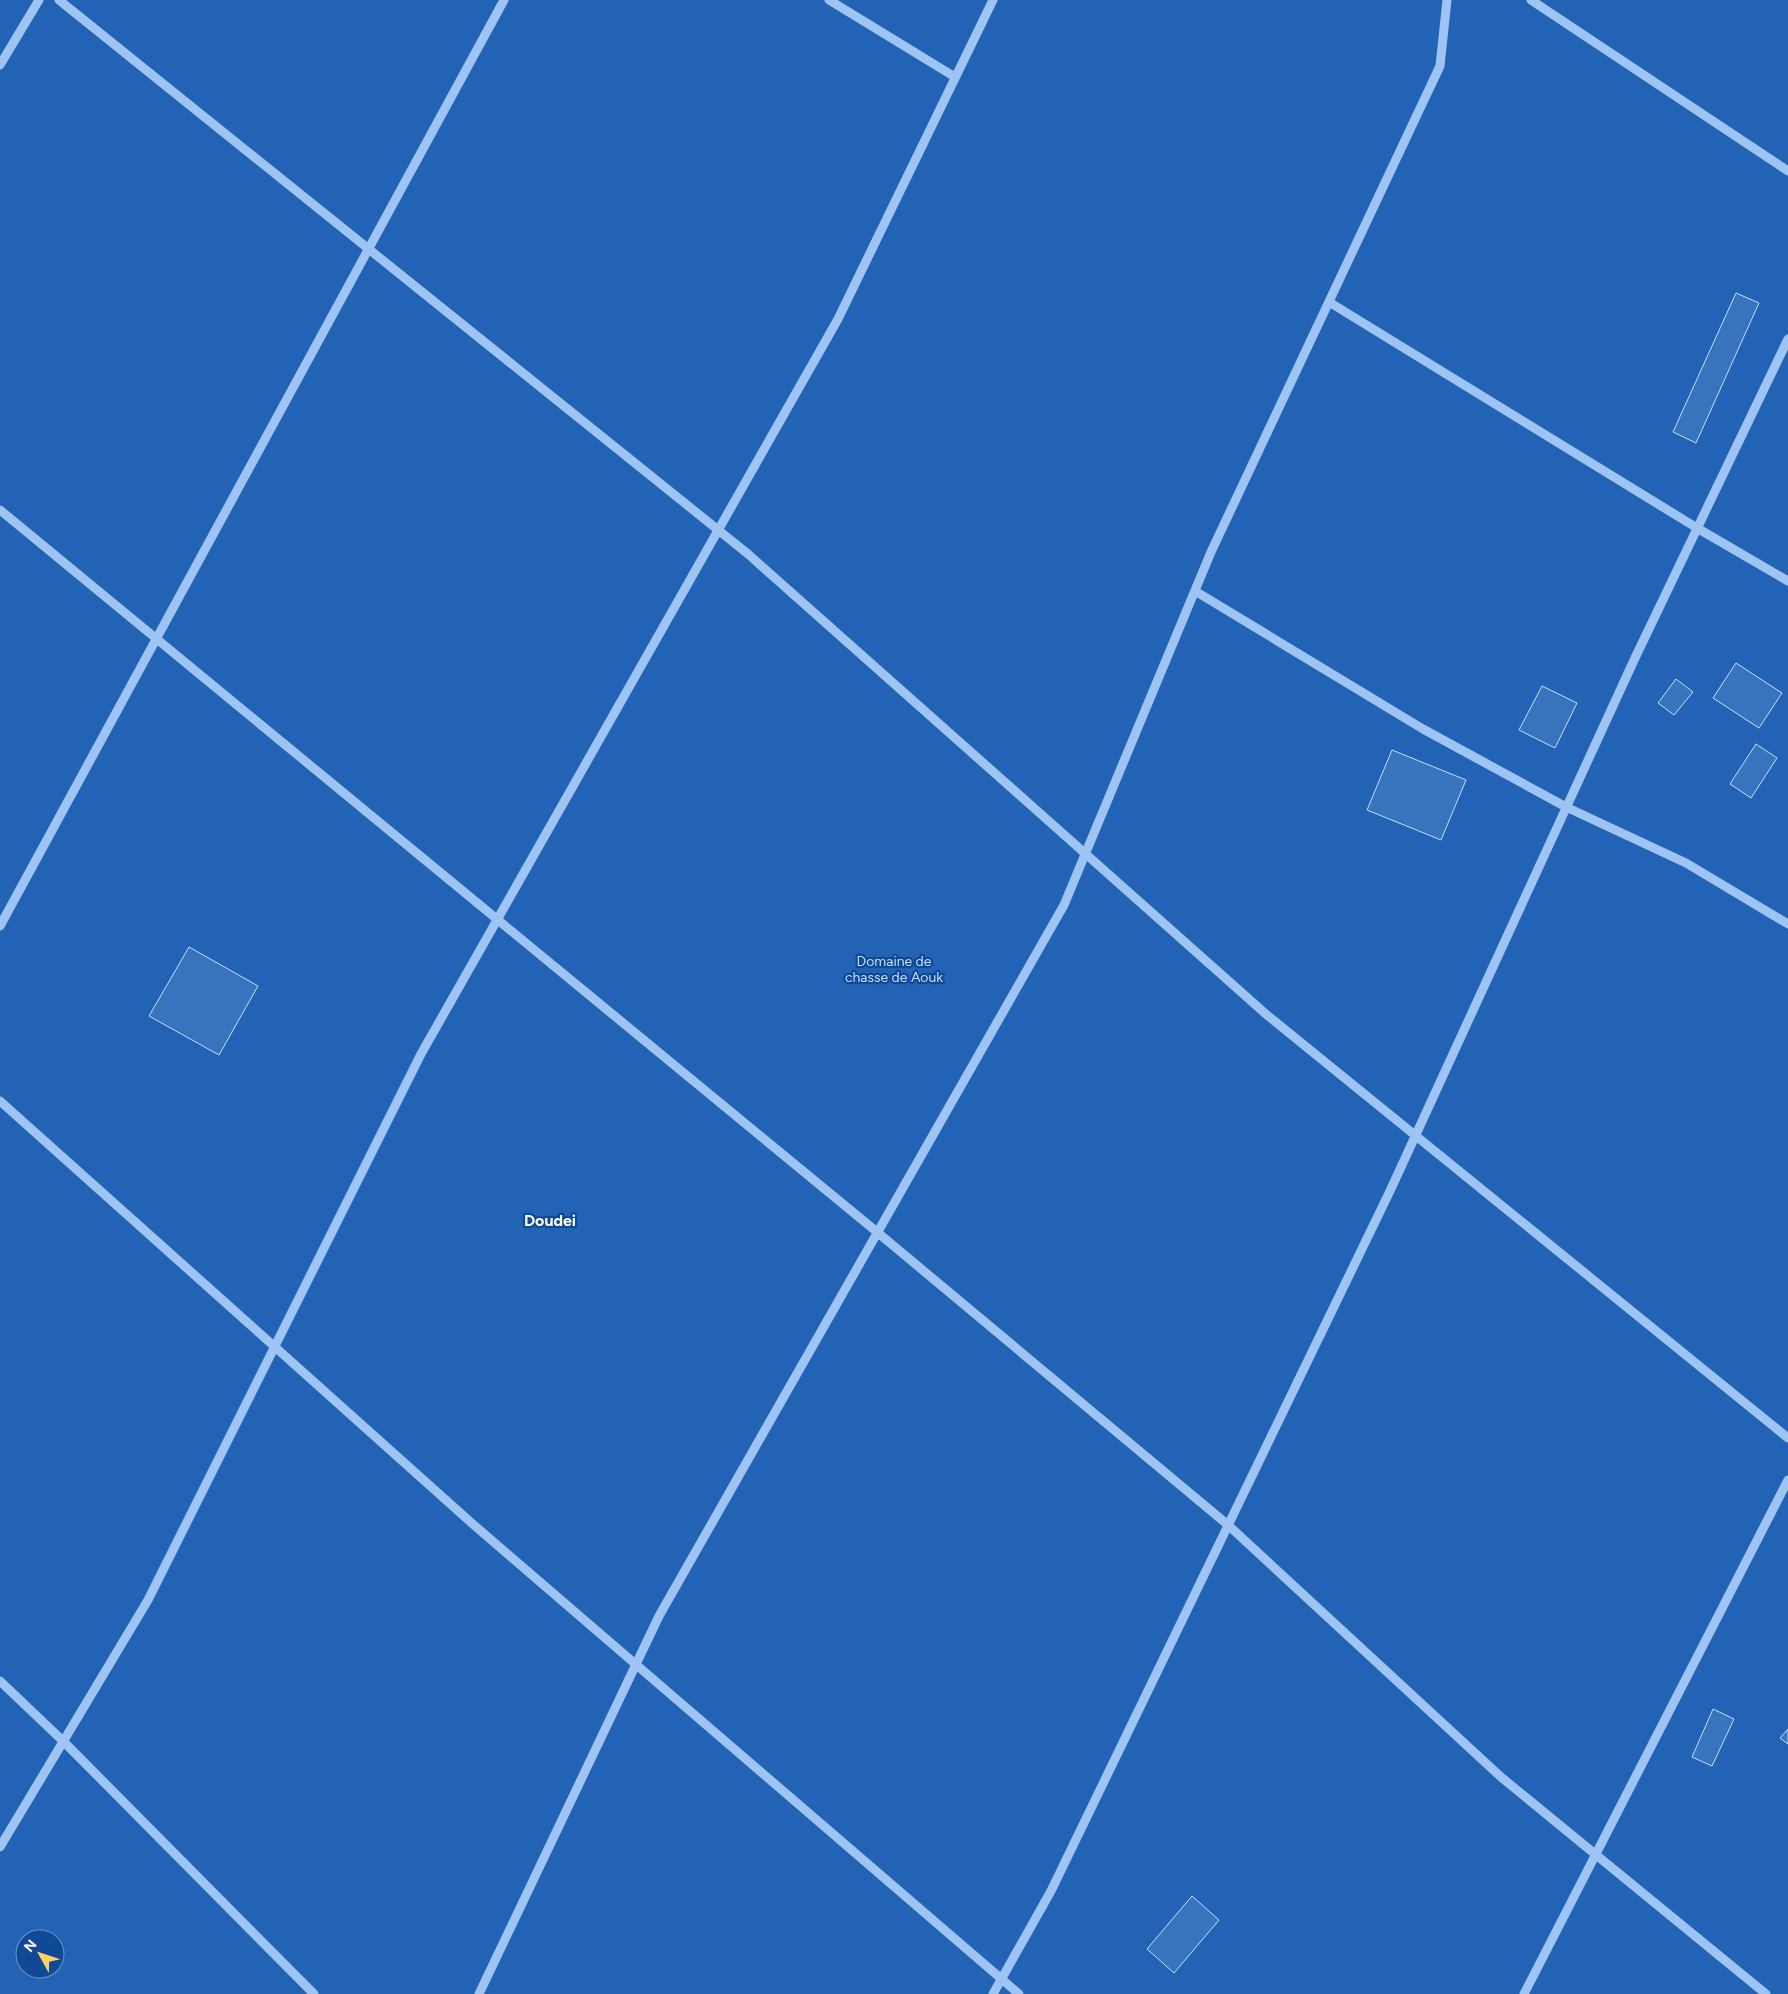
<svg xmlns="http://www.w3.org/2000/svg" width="1788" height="1994" viewBox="0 0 1788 1994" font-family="Figtree,sans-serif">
  <rect width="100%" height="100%" fill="#104995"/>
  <!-- green -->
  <path fill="#2263b5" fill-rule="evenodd" d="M0,0H1788V1994H0ZM25,1939H55V1969H25Z"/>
  <!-- building -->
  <path fill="#3873be" stroke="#c6dffe" d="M1736,293L1759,303L1696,443L1673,432Z
    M1736,663L1782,693L1759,728L1713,698Z
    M1676,679L1693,692L1674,715L1658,703Z
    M1542,686L1577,703L1555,748L1519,730Z
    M1756,744L1777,758L1751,798L1730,784Z
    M1392,750L1466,780L1441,840L1367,810Z
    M189,947L258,986L219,1055L149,1016Z
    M1713,1709L1734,1719L1712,1766L1692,1757Z
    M1788,1729V1744L1780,1738Z
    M1192,1896L1219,1920L1174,1973L1147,1949Z"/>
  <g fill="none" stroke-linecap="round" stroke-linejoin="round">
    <!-- minor -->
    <path stroke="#9ec4f4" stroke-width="9" d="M59,0L748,554L1267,1015L1788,1438
      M829,0L955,77
      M1531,0L1788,171
      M0,65L39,0
      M1329,302L1697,528L1788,581
      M0,510L877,1232L1228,1525L1501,1777L1766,1994
      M1195,591L1423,729L1566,807L1686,863L1788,924
      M0,926L504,0
      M0,1101L475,1526L1019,1994
      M0,1681L63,1741L314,1994
      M0,1847L148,1600L421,1054L838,319L993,0
      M479,1994L659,1616L1064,905L1211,552L1440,66L1447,0
      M993,1994L1051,1891L1390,1191L1635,658L1788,339
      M1524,1994L1788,1480"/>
  </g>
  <g text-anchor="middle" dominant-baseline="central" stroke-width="4.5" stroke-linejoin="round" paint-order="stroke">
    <!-- park labels -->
    <g font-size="14" fill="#c6dffe" stroke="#104995">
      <text x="894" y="961">Domaine de<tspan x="894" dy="16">chasse de Aouk</tspan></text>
    </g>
    <!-- quarter labels -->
    <g font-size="16" font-weight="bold" fill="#fff" stroke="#104995">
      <text x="550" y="1220">Doudei</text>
    </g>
  </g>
  <!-- north arrow -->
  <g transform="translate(40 1954) rotate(310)"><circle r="24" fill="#104995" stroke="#7092bf"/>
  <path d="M0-4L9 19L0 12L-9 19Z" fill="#ffd261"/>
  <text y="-8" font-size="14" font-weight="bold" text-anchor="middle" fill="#ffffff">N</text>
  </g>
</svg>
